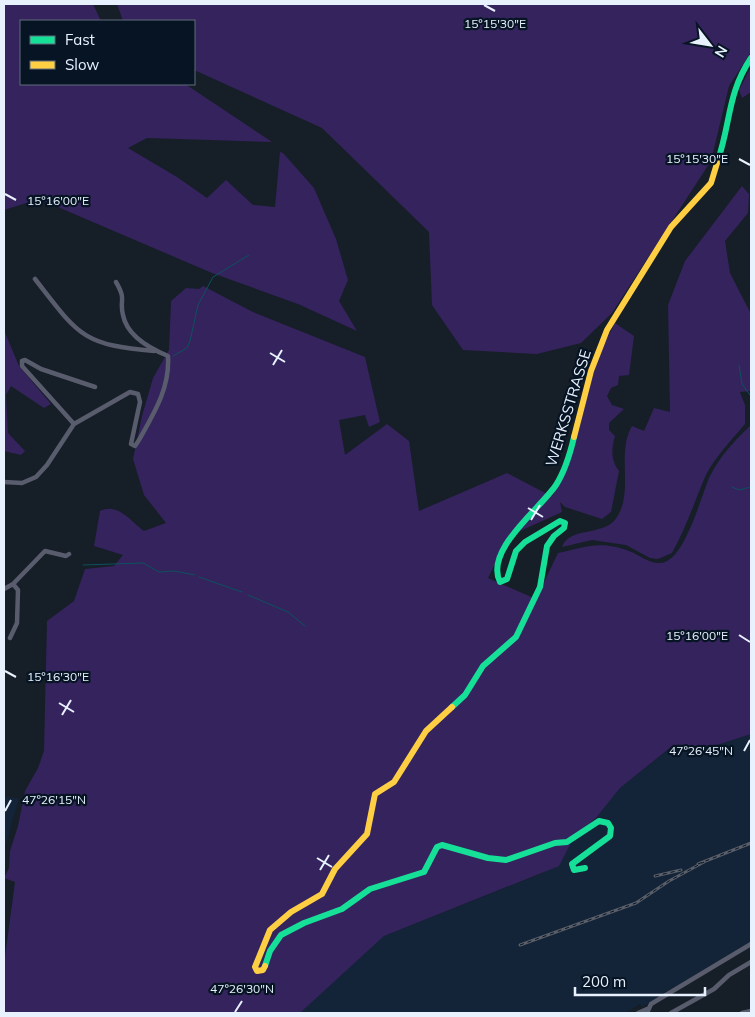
<svg xmlns="http://www.w3.org/2000/svg" width="755" height="1017" viewBox="0 0 755 1017" font-family="Mulish,sans-serif">
  <rect width="100%" height="100%" fill="#161e27"/>
  <!-- built -->
  <path fill="#132438" d="M751,734V941L642,1007L640,1004L625,1013H300L384,936L543,873L574,837L596,818L620,788L672,747L717,745Z
    M4,797L19,798L4,851Z"/>
  <!-- green -->
  <path fill="#35235d" d="M4,4H93L101,21H21V84H185L272,142L147,138L128,148L177,177L207,198L226,180L253,205L275,207L280,152L283,153L314,188L336,239L348,280L339,301L357,331L298,304L212,273L39,199L4,210Z
    M117,4H751V52L729,86L711,161L612,313L581,343L537,354L463,350L432,305L429,232L322,128L194,70V21H123Z
    M751,67V92L742,98L739,90Z
    M742,186L749,194L748,213L725,241L730,273L751,314V391L740,392L745,405V424C733,438 712,461 705,477C694,503 686,528 672,553L658,559L650,558L626,545L592,540L562,547C569,526 605,537 617,517C634,491 616,453 632,426L644,431L654,408L670,412L668,305L685,261Z
    M203,286L253,312L365,357L380,422L369,427L365,415L339,420L345,455L387,424L409,441L419,511L507,473L551,496L553,495C580,449 582,403 600,354C604,343 610,333 615,323L634,336L629,375L619,376L618,385L611,388L607,396L612,405L624,409L609,423V430L615,436C611,449 611,461 619,471L611,512L602,519L565,507L560,502L562,512L509,536L488,578L536,599L558,553C586,547 599,540 629,551C640,555 649,564 661,563C685,561 701,495 710,476C720,456 735,440 751,425V734L717,745L671,747L620,788L596,818L574,837L559,866L384,936L300,1013H4V964L15,882L4,878L9,868L10,851L18,826L25,791L38,768L44,751L47,621L74,601L85,569L114,566L123,555L94,546L100,511C117,502 131,521 144,531L166,523L144,495L133,459L142,416L153,378L169,350L171,301L186,288L199,289Z
    M4,330L19,366L51,404L44,408L11,386L6,395L8,433L25,451L21,455L4,451Z"/>
  <g fill="none" stroke-linecap="round" stroke-linejoin="round">
    <!-- stream -->
    <path stroke="#0c515e" stroke-width="1" d="M173,356L187,348L190,341L198,305L213,277L249,255
      M739,365L742,384L750,395
      M732,487L739,490L751,487
      M83,565L143,563L159,572L174,571L195,575
      M199,577L242,592
      M248,595L288,612L305,626"/>
    <!-- street -->
    <path stroke="#585c6c" stroke-width="4.5" d="M35,279C78,334 81,345 154,351
      M74,424L22,366V361L25,360L41,369L95,387
      M4,482L22,483L36,477L47,465L74,424L130,392L138,394L140,402L131,444L135,446L139,440C154,413 170,388 168,356C151,349 127,336 123,315C119,299 127,301 116,282
      M4,589L13,584L45,551L66,556L69,554
      M10,638L17,623L18,590L13,584
      M638,1013L647,1009
      M647,1013L651,1004L751,944
      M671,1013L714,989L729,975L751,962
      M742,1013L751,1011"/>
    <!-- fast -->
    <path stroke="#16e098" stroke-width="6" d="M718,160C731,122 727,94 751,58
      M452,707L465,695L483,666L516,637L540,587L547,546L554,536L564,528L565,523L560,521L525,542L516,551L507,579L500,582C484,550 541,508 556,485C565,471 570,454 574,437
      M265,966L270,951L281,935L304,923L342,909L370,889L424,872L437,847L442,845L488,858L506,860L555,843L567,842L599,821L608,823L611,828L610,836L572,864L574,870L585,868"/>
    <!-- slow -->
    <path stroke="#ffcf43" stroke-width="6" d="M574,437L591,371L607,330L671,227L711,183L718,160
      M265,966L263,970L257,971L255,967L270,930L291,912L322,894L335,869L367,834L375,794L394,782L426,731L452,707"/>
    <defs>
      <path id="rail" d="M698,864L751,843
        M655,876L681,870
        M520,945L636,903L669,881L704,862"/>
    </defs>
    <!-- rail casing -->
    <use href="#rail" stroke="#595e68" stroke-width="3"/>
    <!-- rail -->
    <use href="#rail" stroke="#071424" stroke-width="1" stroke-dasharray="4" stroke-linecap="butt"/>
  </g>
  <!-- ticks -->
  <path fill="none" stroke="#e8f2fe" stroke-width="2" d="M484,5L495,11M739,159L750,165M5,194L16,200M270,353L285,362M273,365L282,350M528,508L543,517M531,520L540,505M739,635L750,642M5,671L16,677M59,703L74,712M62,715L71,700M744,751L750,740M5,811L11,800M317,858L332,867M320,870L329,855M235,1012L242,1001"/>
  <g text-anchor="middle" dominant-baseline="central" stroke-width="4.5" stroke-linejoin="round" paint-order="stroke">
    <!-- street labels -->
    <g font-size="15" fill="#e8f2fe" stroke="#071424">
      <text transform="translate(568 408) rotate(-73)">WERKSSTRASSE</text>
    </g>
  </g>
  <g font-size="12" text-anchor="middle" fill="#e8f2fe" stroke="#071424" stroke-width="4.5" stroke-linejoin="round" paint-order="stroke">
    <text x="495" y="28">15°15'30"E</text>
    <text x="697" y="163">15°15'30"E</text>
    <text x="58" y="205">15°16'00"E</text>
    <text x="697" y="640">15°16'00"E</text>
    <text x="58" y="681">15°16'30"E</text>
    <text x="701" y="755">47°26'45"N</text>
    <text x="54" y="804">47°26'15"N</text>
    <text x="242" y="993">47°26'30"N</text>
  </g>
  <!-- border -->
  <rect width="755" height="1017" fill="none" stroke="#e8f2fe" stroke-width="10"/>
  <!-- legend -->
  <rect x="20" y="20" width="175" height="65" fill="#071424" stroke="#616d7b"/>
  <rect x="30" y="36" width="25" height="8" fill="#16e098" stroke="#616d7b"/>
  <text x="65" y="45" font-size="15" fill="#e8f2fe">Fast</text>
  <rect x="30" y="61" width="25" height="8" fill="#ffcf43" stroke="#616d7b"/>
  <text x="65" y="70" font-size="15" fill="#e8f2fe">Slow</text>
  <!-- north arrow -->
  <g transform="translate(710 45) rotate(121)" stroke="#071424" stroke-width="4" paint-order="stroke">
  <path d="M0-4L9 19L0 12L-9 19Z" fill="#e8f2fe"/>
  <text y="-8" font-size="14" font-weight="bold" text-anchor="middle" fill="#e8f2fe">N</text>
  </g>
  <!-- scale -->
  <path d="M575 987v8h130v-8" fill="none" stroke="#e8f2fe" stroke-width="2.5"/>
  <text x="582" y="987" font-size="15" fill="#e8f2fe" stroke="#071424" stroke-width="4" paint-order="stroke">200 m</text>
</svg>
